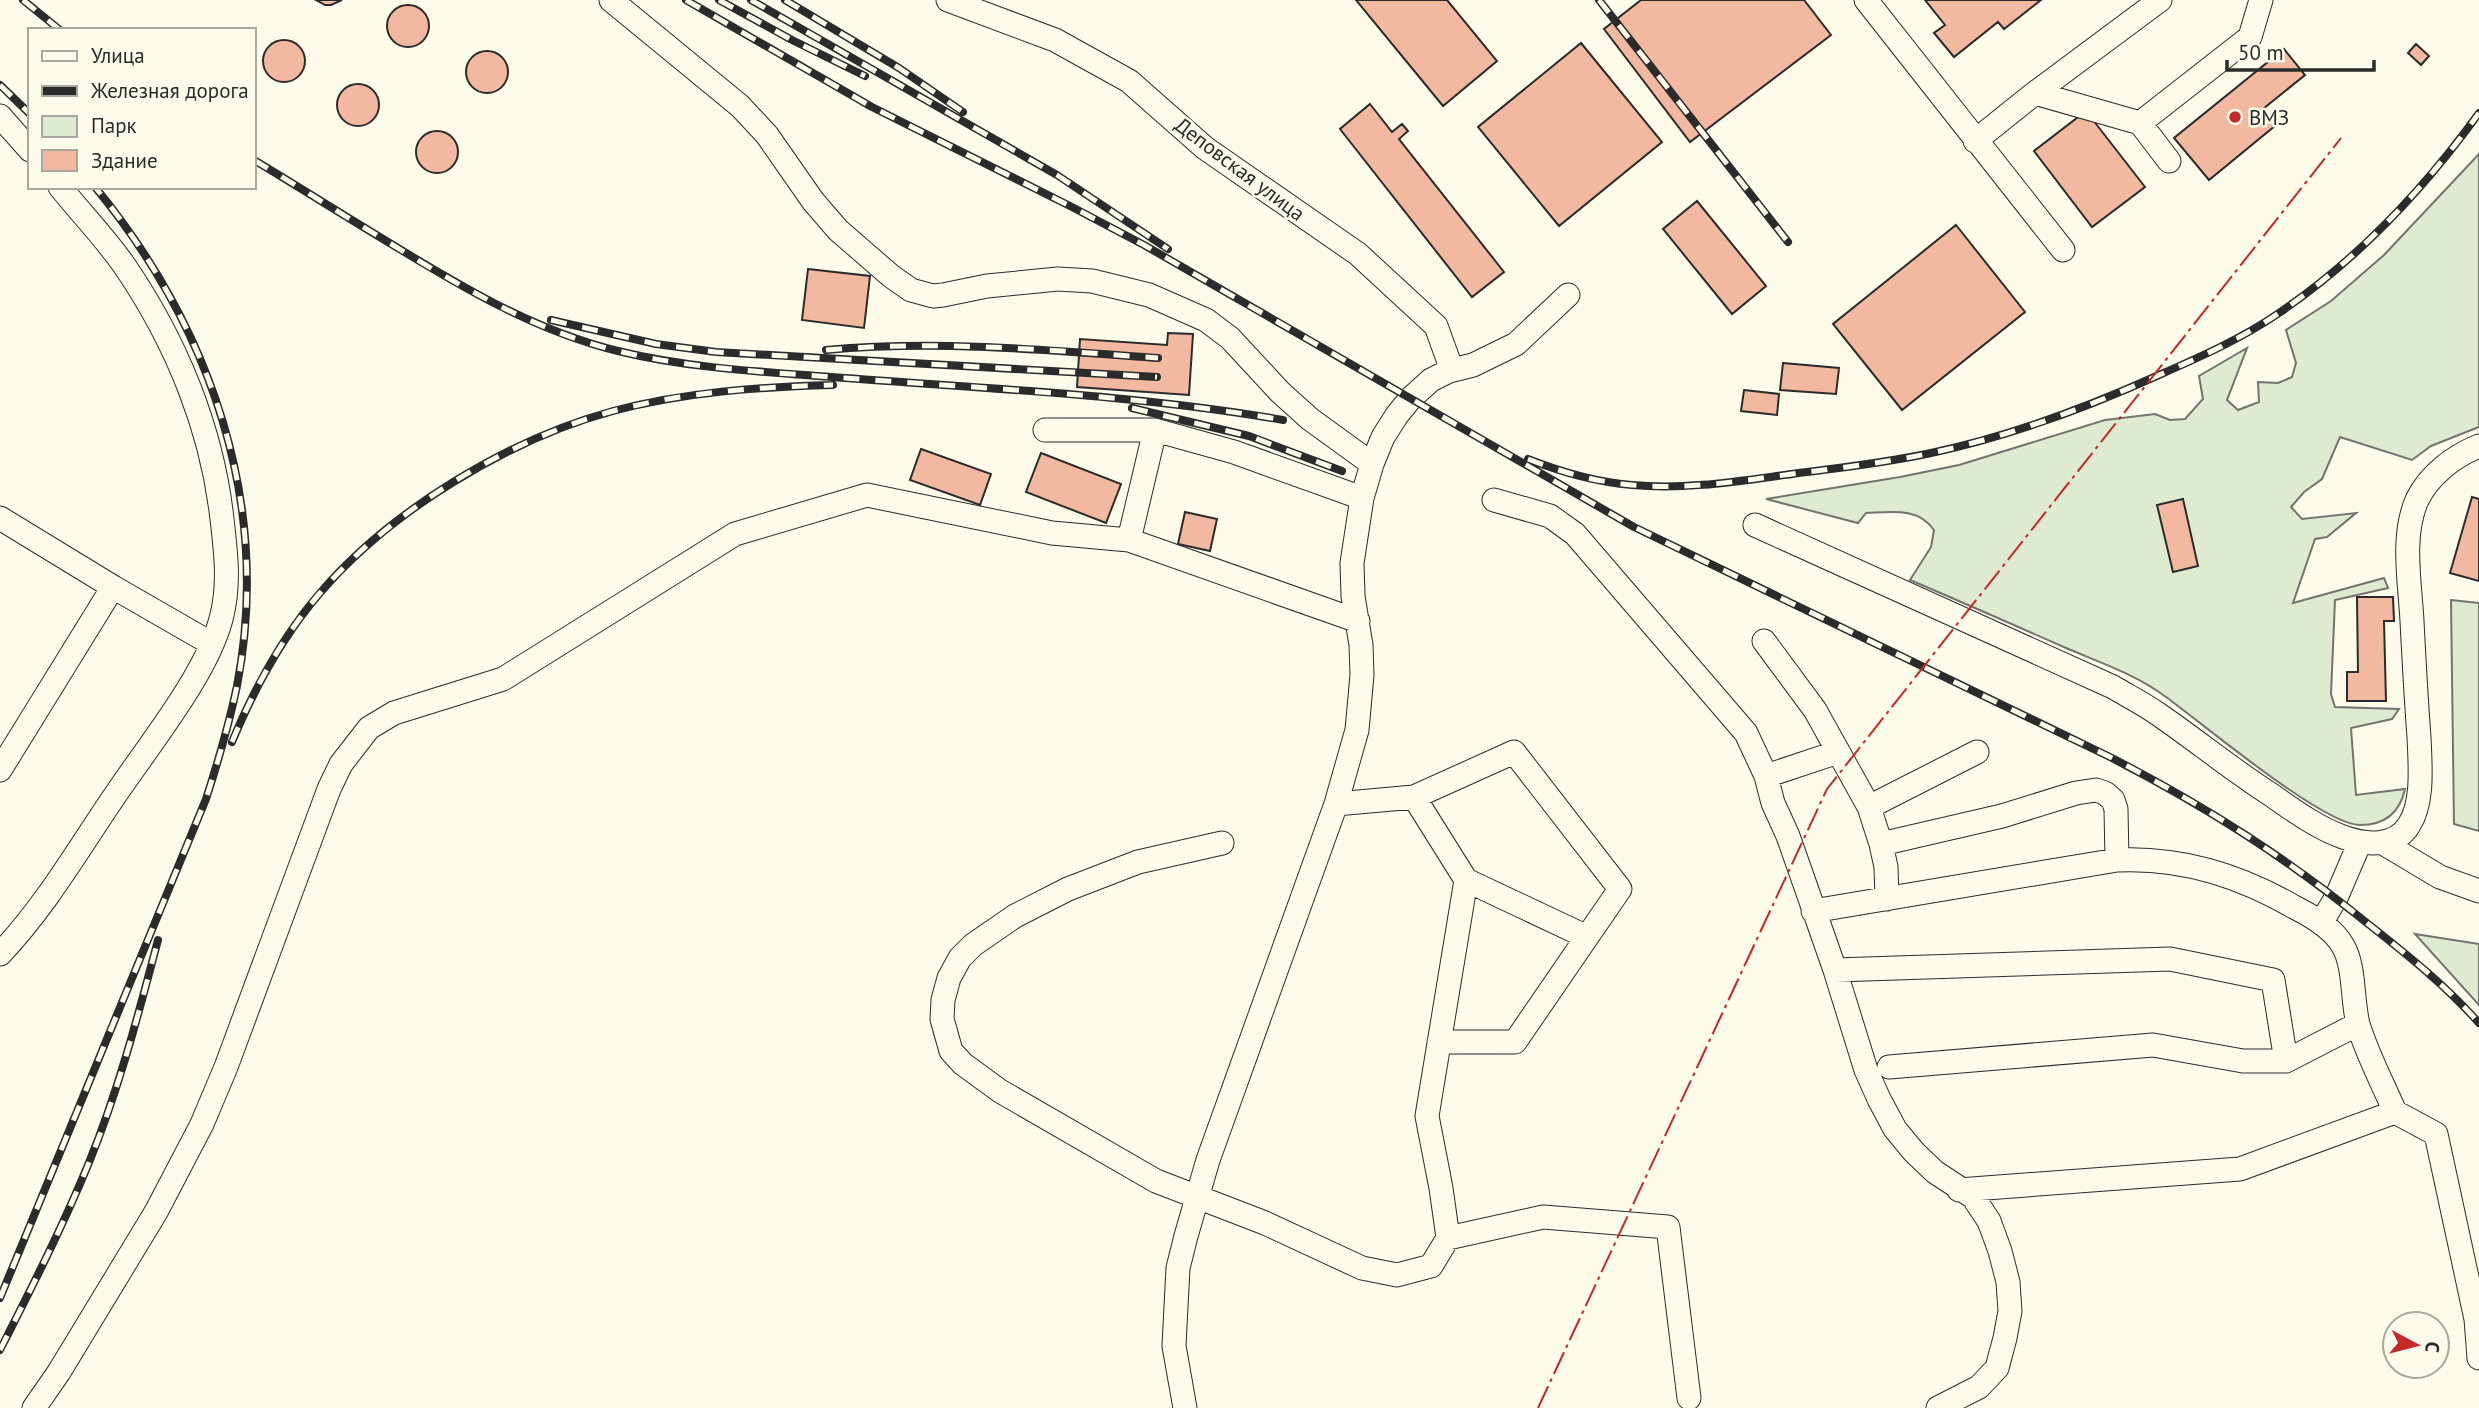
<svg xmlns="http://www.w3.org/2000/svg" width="2479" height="1408" viewBox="0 0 2479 1408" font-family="'PT Sans',sans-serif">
  <rect width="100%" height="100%" fill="#fdfbea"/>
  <!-- green -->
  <path fill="#deebd1" stroke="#74746e" stroke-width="2" d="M2479,154V427L2431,446L2412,460L2340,437L2322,479L2304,492L2291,507L2302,519L2356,513L2327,537L2315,539L2293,603L2384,578L2388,588L2335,600L2331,694L2335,707L2399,709L2392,719L2351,728L2356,795L2405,789C2400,812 2385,825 2360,825C2323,825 2202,723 2166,697C2137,675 2099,662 2066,648C2014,625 1962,602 1910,580L1931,547L1934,530C1918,507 1892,512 1866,513L1858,523L1766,499L1900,477L1959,465L2105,420L2155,414L2170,420L2185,419L2203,399L2199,376L2247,348L2227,400L2238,410L2259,402L2258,382L2278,383L2292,377L2296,363L2286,330L2331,301L2384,255Z
    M2451,600L2479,603V831L2454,824Z
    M2415,934L2479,944V1005Z"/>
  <!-- building -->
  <path fill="#f2b8a0" stroke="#2b2b2b" stroke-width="2" d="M316,0H342L331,5H325Z
    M1356,0H1447L1497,61L1443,106Z
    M1641,0H1804L1831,35L1690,142L1604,29Z
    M1925,0H2041L2004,29L1998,22L1954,57L1934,33L1945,25Z
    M387 26a21 21 0 1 1 42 0a21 21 0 1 1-42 0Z
    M263 61a21 21 0 1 1 42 0a21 21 0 1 1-42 0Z
    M1581,43L1662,142L1559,226L1478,127Z
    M2416,44L2429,56L2421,65L2408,53Z
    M2284,49L2305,75L2263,109L2276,125L2209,180L2174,138Z
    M466 72a21 21 0 1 1 42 0a21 21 0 1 1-42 0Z
    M337 105a21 21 0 1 1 42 0a21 21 0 1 1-42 0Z
    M1370,104L1392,132L1402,124L1408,131L1399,139L1504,272L1472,297L1340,129Z
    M2086,111L2145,187L2092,227L2034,151Z
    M416 152a21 21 0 1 1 42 0a21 21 0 1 1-42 0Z
    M1697,201L1766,286L1732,314L1663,229Z
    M1956,225L2025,312L1902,410L1833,324Z
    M808,269L870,276L864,328L802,320Z
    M1168,333L1193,334L1189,395L1077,387L1080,339L1167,345Z
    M1783,363L1839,368L1836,394L1780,390Z
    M1744,390L1779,394L1777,415L1741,411Z
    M921,449L991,474L980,505L910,480Z
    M1041,453L1121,484L1106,523L1026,492Z
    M2472,497L2479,499V581L2450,573Z
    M2183,499L2198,566L2173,572L2157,505Z
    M1185,512L1217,519L1210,551L1178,544Z
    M2357,597H2393L2394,621H2384L2386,701H2347V672H2358Z"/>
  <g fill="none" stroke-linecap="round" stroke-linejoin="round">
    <defs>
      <path id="minor" d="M611,0L740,106L767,135L813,201L838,230L891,276L911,290L933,296L943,295L987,286L1058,279L1092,281L1149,295L1206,320L1230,338L1280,392L1310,419L1372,464
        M948,0L1055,40L1129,81L1205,148L1358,254L1436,326L1449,362V371
        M1866,0L2063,250
        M2035,93L2140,123L2250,37L2261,0
        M0,116L30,150
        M2140,123L2169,161
        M1975,141L2035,93L2160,0
        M1045,430H1155L1234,452L1362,498
        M1494,500L1550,516L1575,534L1746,733L1766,776L1773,803L1788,836L1835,970L1866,1070L1879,1099L1895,1129L1914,1152L1935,1172L1973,1197L1989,1221L2000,1251L2008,1282L2010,1311L2005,1338L1997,1368L1979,1387L1938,1408
        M0,518L113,587L212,644
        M1755,525L2113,687C2128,696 2144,704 2158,714C2196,740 2231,769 2270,794C2293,810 2316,827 2343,837C2365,845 2395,848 2409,825C2424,802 2420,764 2419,737C2416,698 2414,660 2412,621C2410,583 2401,536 2417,500C2429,475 2454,456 2479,446
        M1129,540L1155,430
        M1764,641L1815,710L1869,807L1881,844L1886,867L1887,899
        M0,770L113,587
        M1766,776L1838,752
        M1414,797L1514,752L1620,889L1587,937L1466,880
        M1869,807L1977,752
        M1222,843L1138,862L1068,889L1015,916L973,945L960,958L949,978L943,1000L942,1019L951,1051L963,1064L1000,1091L1156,1181L1265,1223L1362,1268L1397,1275L1431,1266L1448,1238L1441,1188L1427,1116L1466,880L1414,797L1336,804
        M2383,843L2440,877L2479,891
        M1881,844L2002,816L2076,793L2096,790L2105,793L2113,800L2116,809L2117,860
        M1813,911L2117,860C2181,857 2239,875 2294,907C2312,916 2333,928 2343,946C2355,966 2352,1001 2358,1024C2367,1054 2383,1084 2395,1112L2240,1169L1959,1190
        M2321,923L2336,898L2360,842
        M0,954C46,906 80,846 118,791C150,744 207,673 221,619C230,586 226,553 222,519C212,428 176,341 124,265C105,238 81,213 60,187
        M1835,970L2170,959L2273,980L2286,1061L2358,1024
        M1439,1042H1515L1587,937
        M1889,1067L2153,1045L2243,1061H2286
        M2395,1112L2436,1134L2476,1319L2479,1358
        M1448,1238L1543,1217L1668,1227L1689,1398
        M34,1408L59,1372L156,1212L202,1124L226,1067L329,789L341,764L369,728L394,713L503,679L735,534L867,495L1052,533L1129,540L1358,621
        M1185,1408L1174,1346L1178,1268L1186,1236L1208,1160L1336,804L1357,730L1362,675L1361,645L1353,596L1352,563L1362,498L1372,464L1383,437L1397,415L1410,399L1431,380L1449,371L1473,365L1516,344L1568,295"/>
    </defs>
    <!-- minor casing -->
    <use href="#minor" stroke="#2b2b2b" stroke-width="25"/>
    <!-- minor -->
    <use href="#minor" stroke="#fdfbea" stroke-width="23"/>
    <defs>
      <path id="rail" d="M23,0L60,30
        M686,0L872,107L1072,207L1144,245L1634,527L2110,757C2207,807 2287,858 2372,927C2410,957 2447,987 2479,1023
        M719,0L792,40L865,76
        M751,0L1057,175L1168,249
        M785,0L899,68L963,112
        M1599,0L1788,242
        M0,85L30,114
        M254,160C299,187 343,215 388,242C460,286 535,331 618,351C691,369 770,372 845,378C991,389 1138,395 1283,420
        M551,320L656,344L716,352L1157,377
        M826,350C938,340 1047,350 1158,358
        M1132,408L1249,436L1342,471
        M1528,459C1561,472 1596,482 1632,485C1686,490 1739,481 1792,474C1838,468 1885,463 1931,453C2010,436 2086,408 2159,375C2200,357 2241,339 2279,313C2357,260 2424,189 2479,113
        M232,742C254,689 282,637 320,593C390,511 509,439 613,411C684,392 759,387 833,385
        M0,1298L206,799C218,762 229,724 237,686C272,504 211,328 95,187
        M0,1350C31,1289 62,1228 88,1165C118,1092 138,1016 158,940"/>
    </defs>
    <!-- rail casing -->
    <use href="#rail" stroke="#2b2b2b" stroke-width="8"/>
    <!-- rail -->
    <use href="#rail" stroke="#fdfbea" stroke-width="5" stroke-dasharray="16" stroke-linecap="butt"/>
    <!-- power -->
    <path stroke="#c62828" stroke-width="2" stroke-dasharray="24 5 3.5 5" stroke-linecap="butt" d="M1538,1408L1827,789L2341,138"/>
  </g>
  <!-- markers -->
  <circle fill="#c62828" stroke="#fdfbea" stroke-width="2.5" cx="2235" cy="117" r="7"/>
  <g text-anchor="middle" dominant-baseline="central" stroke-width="5" stroke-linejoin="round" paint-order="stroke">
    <!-- poi labels -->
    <g font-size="21" fill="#2b2b2b" stroke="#fdfbea" text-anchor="start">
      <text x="2249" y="117">ВМЗ</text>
    </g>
    <!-- street labels -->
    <g font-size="21" fill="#2b2b2b" stroke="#fdfbea">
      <text transform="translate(1240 169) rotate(37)">Деповская улица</text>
    </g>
  </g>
  <!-- legend -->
  <rect x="28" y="28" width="228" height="161" fill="#fdfbea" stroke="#a9a89e" stroke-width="2"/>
  <rect x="42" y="51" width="35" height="10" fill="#fdfbea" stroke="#a9a89e" stroke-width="2"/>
  <text x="91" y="63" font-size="21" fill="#2b2b2b">Улица</text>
  <rect x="42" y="86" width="35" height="10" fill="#2b2b2b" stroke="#a9a89e" stroke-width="2"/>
  <text x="91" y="98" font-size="21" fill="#2b2b2b">Железная дорога</text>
  <rect x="42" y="116" width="35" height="21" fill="#deebd1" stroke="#a9a89e" stroke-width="2"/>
  <text x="91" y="133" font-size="21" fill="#2b2b2b">Парк</text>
  <rect x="42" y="150" width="35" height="21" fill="#f2b8a0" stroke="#a9a89e" stroke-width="2"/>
  <text x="91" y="168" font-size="21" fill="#2b2b2b">Здание</text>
  <!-- north arrow -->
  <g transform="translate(2416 1345) rotate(97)"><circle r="33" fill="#fdfbea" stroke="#a9a89e" stroke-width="2"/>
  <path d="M0-5L12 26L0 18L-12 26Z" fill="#c62828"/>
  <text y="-10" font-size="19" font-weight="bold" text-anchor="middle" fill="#2b2b2b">С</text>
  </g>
  <!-- scale -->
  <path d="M2227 60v10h147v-10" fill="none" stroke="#2b2b2b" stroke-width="3.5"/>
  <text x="2238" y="60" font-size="21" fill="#2b2b2b" stroke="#fdfbea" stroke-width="5" paint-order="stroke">50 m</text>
</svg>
